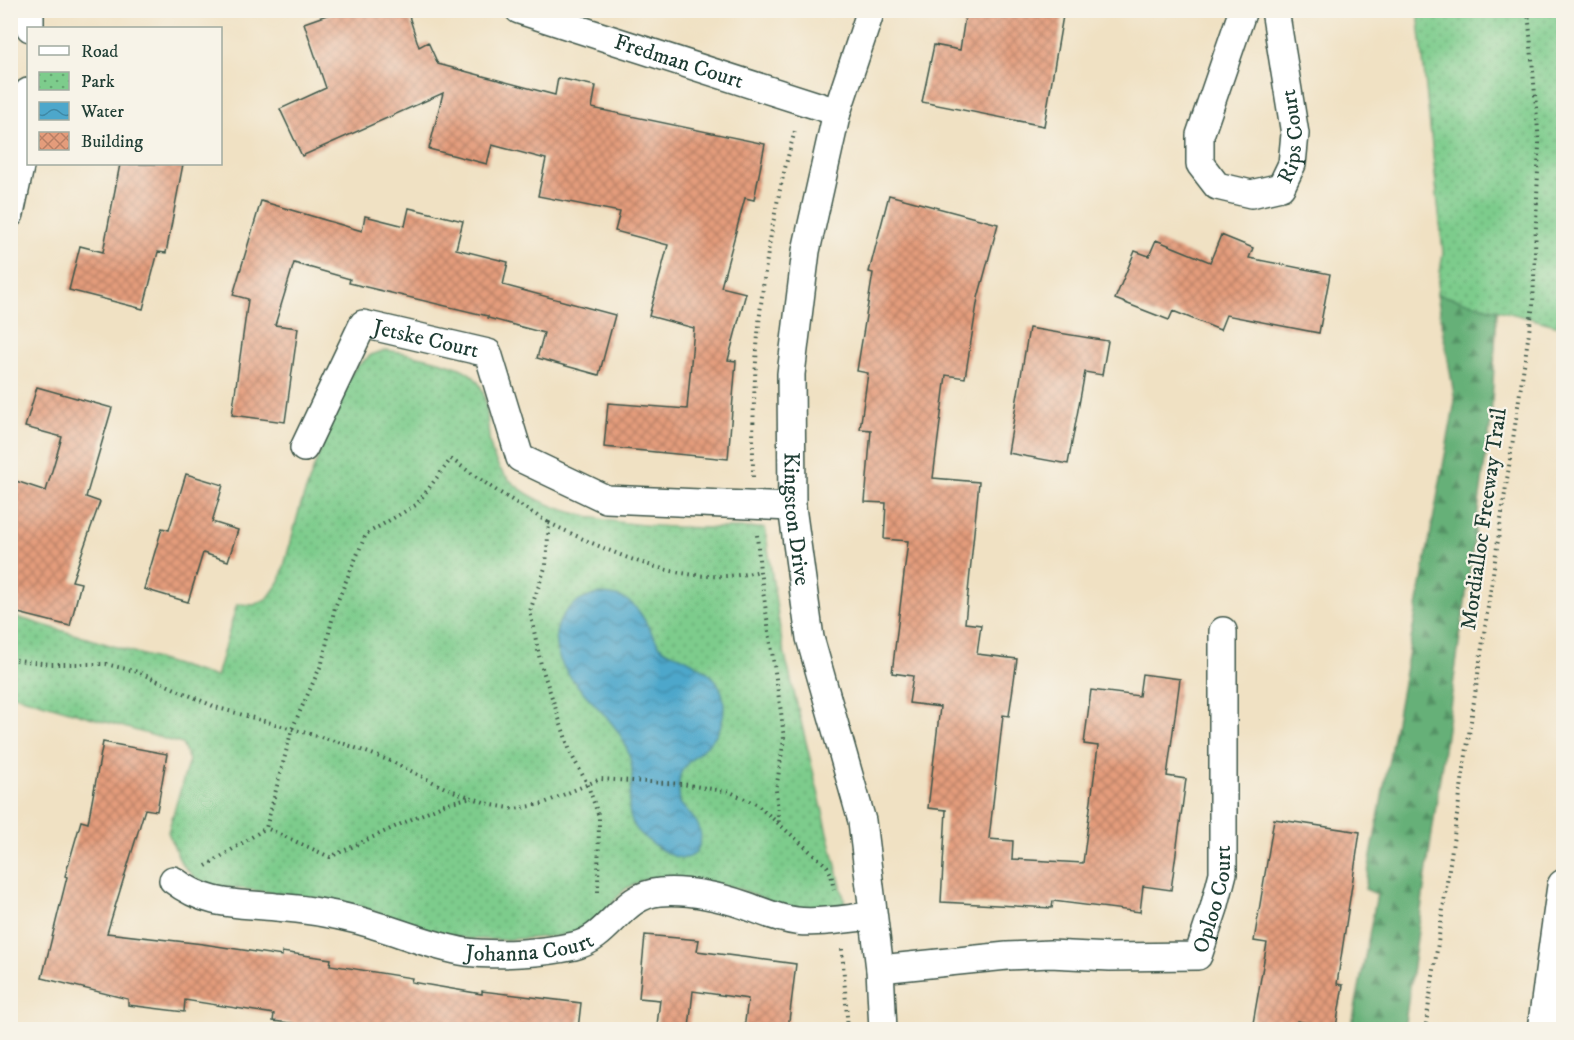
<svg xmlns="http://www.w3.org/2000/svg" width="1574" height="1040" viewBox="0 0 1574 1040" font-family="'IM FELL DW Pica',serif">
  <defs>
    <pattern id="forest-firs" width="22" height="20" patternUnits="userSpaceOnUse" patternTransform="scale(1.5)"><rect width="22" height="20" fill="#66b078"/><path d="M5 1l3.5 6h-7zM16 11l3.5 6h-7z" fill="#539063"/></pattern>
    <pattern id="park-dots" width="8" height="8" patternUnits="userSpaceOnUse" patternTransform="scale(1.5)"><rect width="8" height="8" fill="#7dcc8c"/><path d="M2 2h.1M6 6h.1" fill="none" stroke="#66a773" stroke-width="1.8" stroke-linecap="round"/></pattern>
    <pattern id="water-waves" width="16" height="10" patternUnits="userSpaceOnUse" patternTransform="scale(1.5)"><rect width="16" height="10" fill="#4da7cb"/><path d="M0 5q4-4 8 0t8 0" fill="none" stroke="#3f89a6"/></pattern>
    <pattern id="building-cross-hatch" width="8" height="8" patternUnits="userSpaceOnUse" patternTransform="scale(1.5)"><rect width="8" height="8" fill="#e49c7b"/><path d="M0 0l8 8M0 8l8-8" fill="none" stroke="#b88066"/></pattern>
  </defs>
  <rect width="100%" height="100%" fill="#f7f3e8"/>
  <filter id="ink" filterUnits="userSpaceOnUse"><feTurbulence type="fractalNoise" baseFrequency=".0167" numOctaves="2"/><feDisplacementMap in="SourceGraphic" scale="12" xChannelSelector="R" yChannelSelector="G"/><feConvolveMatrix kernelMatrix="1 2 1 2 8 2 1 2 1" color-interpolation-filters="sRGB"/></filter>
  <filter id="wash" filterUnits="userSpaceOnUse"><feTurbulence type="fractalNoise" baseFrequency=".008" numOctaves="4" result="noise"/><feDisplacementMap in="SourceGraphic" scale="24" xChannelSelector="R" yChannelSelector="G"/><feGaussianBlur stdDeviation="1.35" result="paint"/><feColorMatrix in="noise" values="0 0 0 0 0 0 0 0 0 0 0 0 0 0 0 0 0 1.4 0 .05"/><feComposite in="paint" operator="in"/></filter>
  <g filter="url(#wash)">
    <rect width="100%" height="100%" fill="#f0e1c3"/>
    <!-- forest -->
    <path fill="url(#forest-firs)" stroke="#427656" stroke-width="1.5" d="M1437,294L1497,310L1491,420L1404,1029L1351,1030L1377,894L1365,889L1455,401Z"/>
    <!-- park -->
    <path fill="url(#park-dots)" stroke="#4e8460" stroke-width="1.5" d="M1418,11H1563V327L1437,294L1443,252Z
      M386,350C403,352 418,356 435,360C468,369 484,375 487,412C488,433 489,456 503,473C553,533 694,528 765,528L782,643L846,907L802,909L779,905L739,889L702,881L668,877L645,879L625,889L593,924L577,932L561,936L501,940L469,939L441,934L360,907L316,898L209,885L194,877L181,863L168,832L189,760L182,744L11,694L10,615L216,677L237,604L254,605L268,598L280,581L300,507L343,387L355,368L371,355Z"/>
    <!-- water -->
    <path fill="url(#water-waves)" stroke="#367280" stroke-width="1.5" d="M598,594C641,594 640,618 660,646C665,653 673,653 680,656C710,670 731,685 722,722C715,747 687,756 680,775C678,783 679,794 680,803C685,810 693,816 697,823C701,830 702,839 699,846C689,875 651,844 639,832C624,816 630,799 632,780C633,769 631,759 627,749C613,707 542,675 558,626C564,607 580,599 598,594Z"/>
    <g id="blocks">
      <!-- building -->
      <path fill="url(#building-cross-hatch)" d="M341,10H407L419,47L428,42L438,64L555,95L558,78L596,86L592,108L765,144L754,200L745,198L721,287L746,293L728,360L736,361L728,459L604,447L608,403L687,409L694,328L649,316L668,245L615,231L620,212L538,196L546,159L492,145L487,164L429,149L443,93L302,156L280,109L326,88L304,23Z
        M966,10H1064L1044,126L922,102L934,45L960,50Z
        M120,164H183L166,253L158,252L143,309L69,290L80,246L103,252Z
        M889,195L998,224L978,298L965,378L946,375L933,478L979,482L965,623L981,625L977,654L1017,659L1009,716L1003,715L989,839L1013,841L1012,859L1083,863L1098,746L1084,744L1091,690L1139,696L1142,674L1180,679L1167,776L1186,779L1171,890L1143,886L1140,912L1053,901L1052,908L941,902L946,810L928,808L940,707L909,703L913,676L892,673L908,541L884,539L886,503L865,502L871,430L860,429L868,373L857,371L873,273L869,272Z
        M261,201L362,231L365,216L405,226L409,208L463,221L456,249L508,262L503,285L615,315L599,375L537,358L544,333L488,318V316L349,283L350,279L294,263L275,325L298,328L285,422L232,415L248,299L233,295Z
        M1221,235L1253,248L1249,258L1330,274L1319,333L1226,315L1220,330L1173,311L1169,320L1115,299L1135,251L1149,256L1156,240L1210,262Z
        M1029,328L1108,341L1102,375L1085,372L1068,464L1008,453Z
        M37,387L112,408L86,497L100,502L72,581L81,583L70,626L10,611V479L46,491L62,437L25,427Z
        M186,474L223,485L212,522L238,530L228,561L203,553L188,602L144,589L162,528L169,530Z
        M103,742L167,754L157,811L145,809L107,933L203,944L282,956V952L331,959L330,965L412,978L411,982L482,994V991L581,1003L578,1029H340L273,1021L274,1014L185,1000L184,1012L128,1005V999L42,978L67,877L65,876L81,821L88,823Z
        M1274,819L1360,832L1337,984L1343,985L1336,1027L1297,1021L1295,1029H1252L1267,943L1254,941Z
        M645,935L699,940L697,951L796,964L788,1029H744L748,999L693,991L689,1028L657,1025L660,1000L639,998Z"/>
    </g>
  </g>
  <g filter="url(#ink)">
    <use href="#blocks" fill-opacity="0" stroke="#3e5649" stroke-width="1.5"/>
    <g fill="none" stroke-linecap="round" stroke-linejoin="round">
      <defs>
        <g id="street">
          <path d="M30,10V28"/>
          <path id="s1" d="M519,10L837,112"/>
          <path id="s2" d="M871,10L837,112L806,251L791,374L792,507L810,638L862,821L880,969L883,1030"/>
          <path id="s3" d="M1243,10L1200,135V164L1217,186L1251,194L1281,187L1292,164L1295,134L1275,10"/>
          <path d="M10,214L20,167L28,92"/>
          <path id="s4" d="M304,448L363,324L488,353L520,458L606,499L792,507"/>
          <path id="s5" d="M173,880C207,906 236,903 276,907C303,909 330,913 357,920C393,929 428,946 466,952C497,956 543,953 574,946C610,938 621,895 660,892C688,890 717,896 744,905C762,911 778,919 796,921C821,924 849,918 873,916"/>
          <path id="s6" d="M880,969L1007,956L1050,954L1110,957L1198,956L1214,908L1223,873V631"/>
        </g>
        <path id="highway" d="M1544,1030L1564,886"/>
      </defs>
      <!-- street casing -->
      <use href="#street" stroke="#3e5649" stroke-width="30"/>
      <!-- highway casing -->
      <use href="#highway" stroke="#3e5649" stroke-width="36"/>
      <!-- path -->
      <path stroke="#3e5649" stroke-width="4" stroke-dasharray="1.5 4.5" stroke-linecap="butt" d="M753,477C752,358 762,245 795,131
        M757,535L760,571L782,719L784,739L776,790L779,825
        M10,659L49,664H106L138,672L215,707L345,744L393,762L445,788L492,805L515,809L542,804L600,779L682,784L730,792L756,804L827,866L831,874L834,891
        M468,798L444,804L330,857L266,828L292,729L322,663L335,607L366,534L416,505L451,459L494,489L549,523
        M206,866L266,828
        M598,892L599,817L587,783L571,754L541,665L530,611L546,565L549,523C615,554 686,590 760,571
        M842,949L848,1030
        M1425,1030L1533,305L1539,143L1528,10"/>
      <!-- street -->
      <use href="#street" stroke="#fff" stroke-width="27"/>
      <!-- highway -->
      <use href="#highway" stroke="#fff" stroke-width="33"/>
    </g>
  </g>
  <g text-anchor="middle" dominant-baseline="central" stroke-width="4.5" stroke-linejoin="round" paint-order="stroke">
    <!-- street labels -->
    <g font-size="22" fill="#1f3d34" stroke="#f7f3e8">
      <text stroke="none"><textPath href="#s1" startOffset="168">Fredman Court</textPath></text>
      <text stroke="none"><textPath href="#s3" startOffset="308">Rips Court</textPath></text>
      <text stroke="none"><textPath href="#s4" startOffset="202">Jetske Court</textPath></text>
      <text stroke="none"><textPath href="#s2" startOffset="519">Kingston Drive</textPath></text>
      <text transform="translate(1484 519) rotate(-82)">Mordialloc Freeway Trail</text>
      <text stroke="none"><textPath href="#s6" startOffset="378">Oploo Court</textPath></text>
      <text stroke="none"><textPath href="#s5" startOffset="368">Johanna Court</textPath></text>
    </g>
  </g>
  <!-- margin -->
  <rect width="1574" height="1040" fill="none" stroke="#f7f3e8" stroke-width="36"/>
  <!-- legend -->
  <rect x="27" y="27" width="195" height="138" fill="#f7f3e8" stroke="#a1aaa0" stroke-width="1.5"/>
  <rect x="39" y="46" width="30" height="9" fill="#ffffff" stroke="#a1aaa0" stroke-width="1.5"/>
  <text x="81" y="57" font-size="18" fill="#1f3d34">Road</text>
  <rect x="39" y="72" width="30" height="18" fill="url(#park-dots)" stroke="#a1aaa0" stroke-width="1.5"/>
  <text x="81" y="87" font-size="18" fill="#1f3d34">Park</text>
  <rect x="39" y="102" width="30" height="18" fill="url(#water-waves)" stroke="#a1aaa0" stroke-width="1.5"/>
  <text x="81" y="117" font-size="18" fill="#1f3d34">Water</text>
  <rect x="39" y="132" width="30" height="18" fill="url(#building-cross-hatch)" stroke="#a1aaa0" stroke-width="1.5"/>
  <text x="81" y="147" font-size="18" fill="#1f3d34">Building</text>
</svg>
